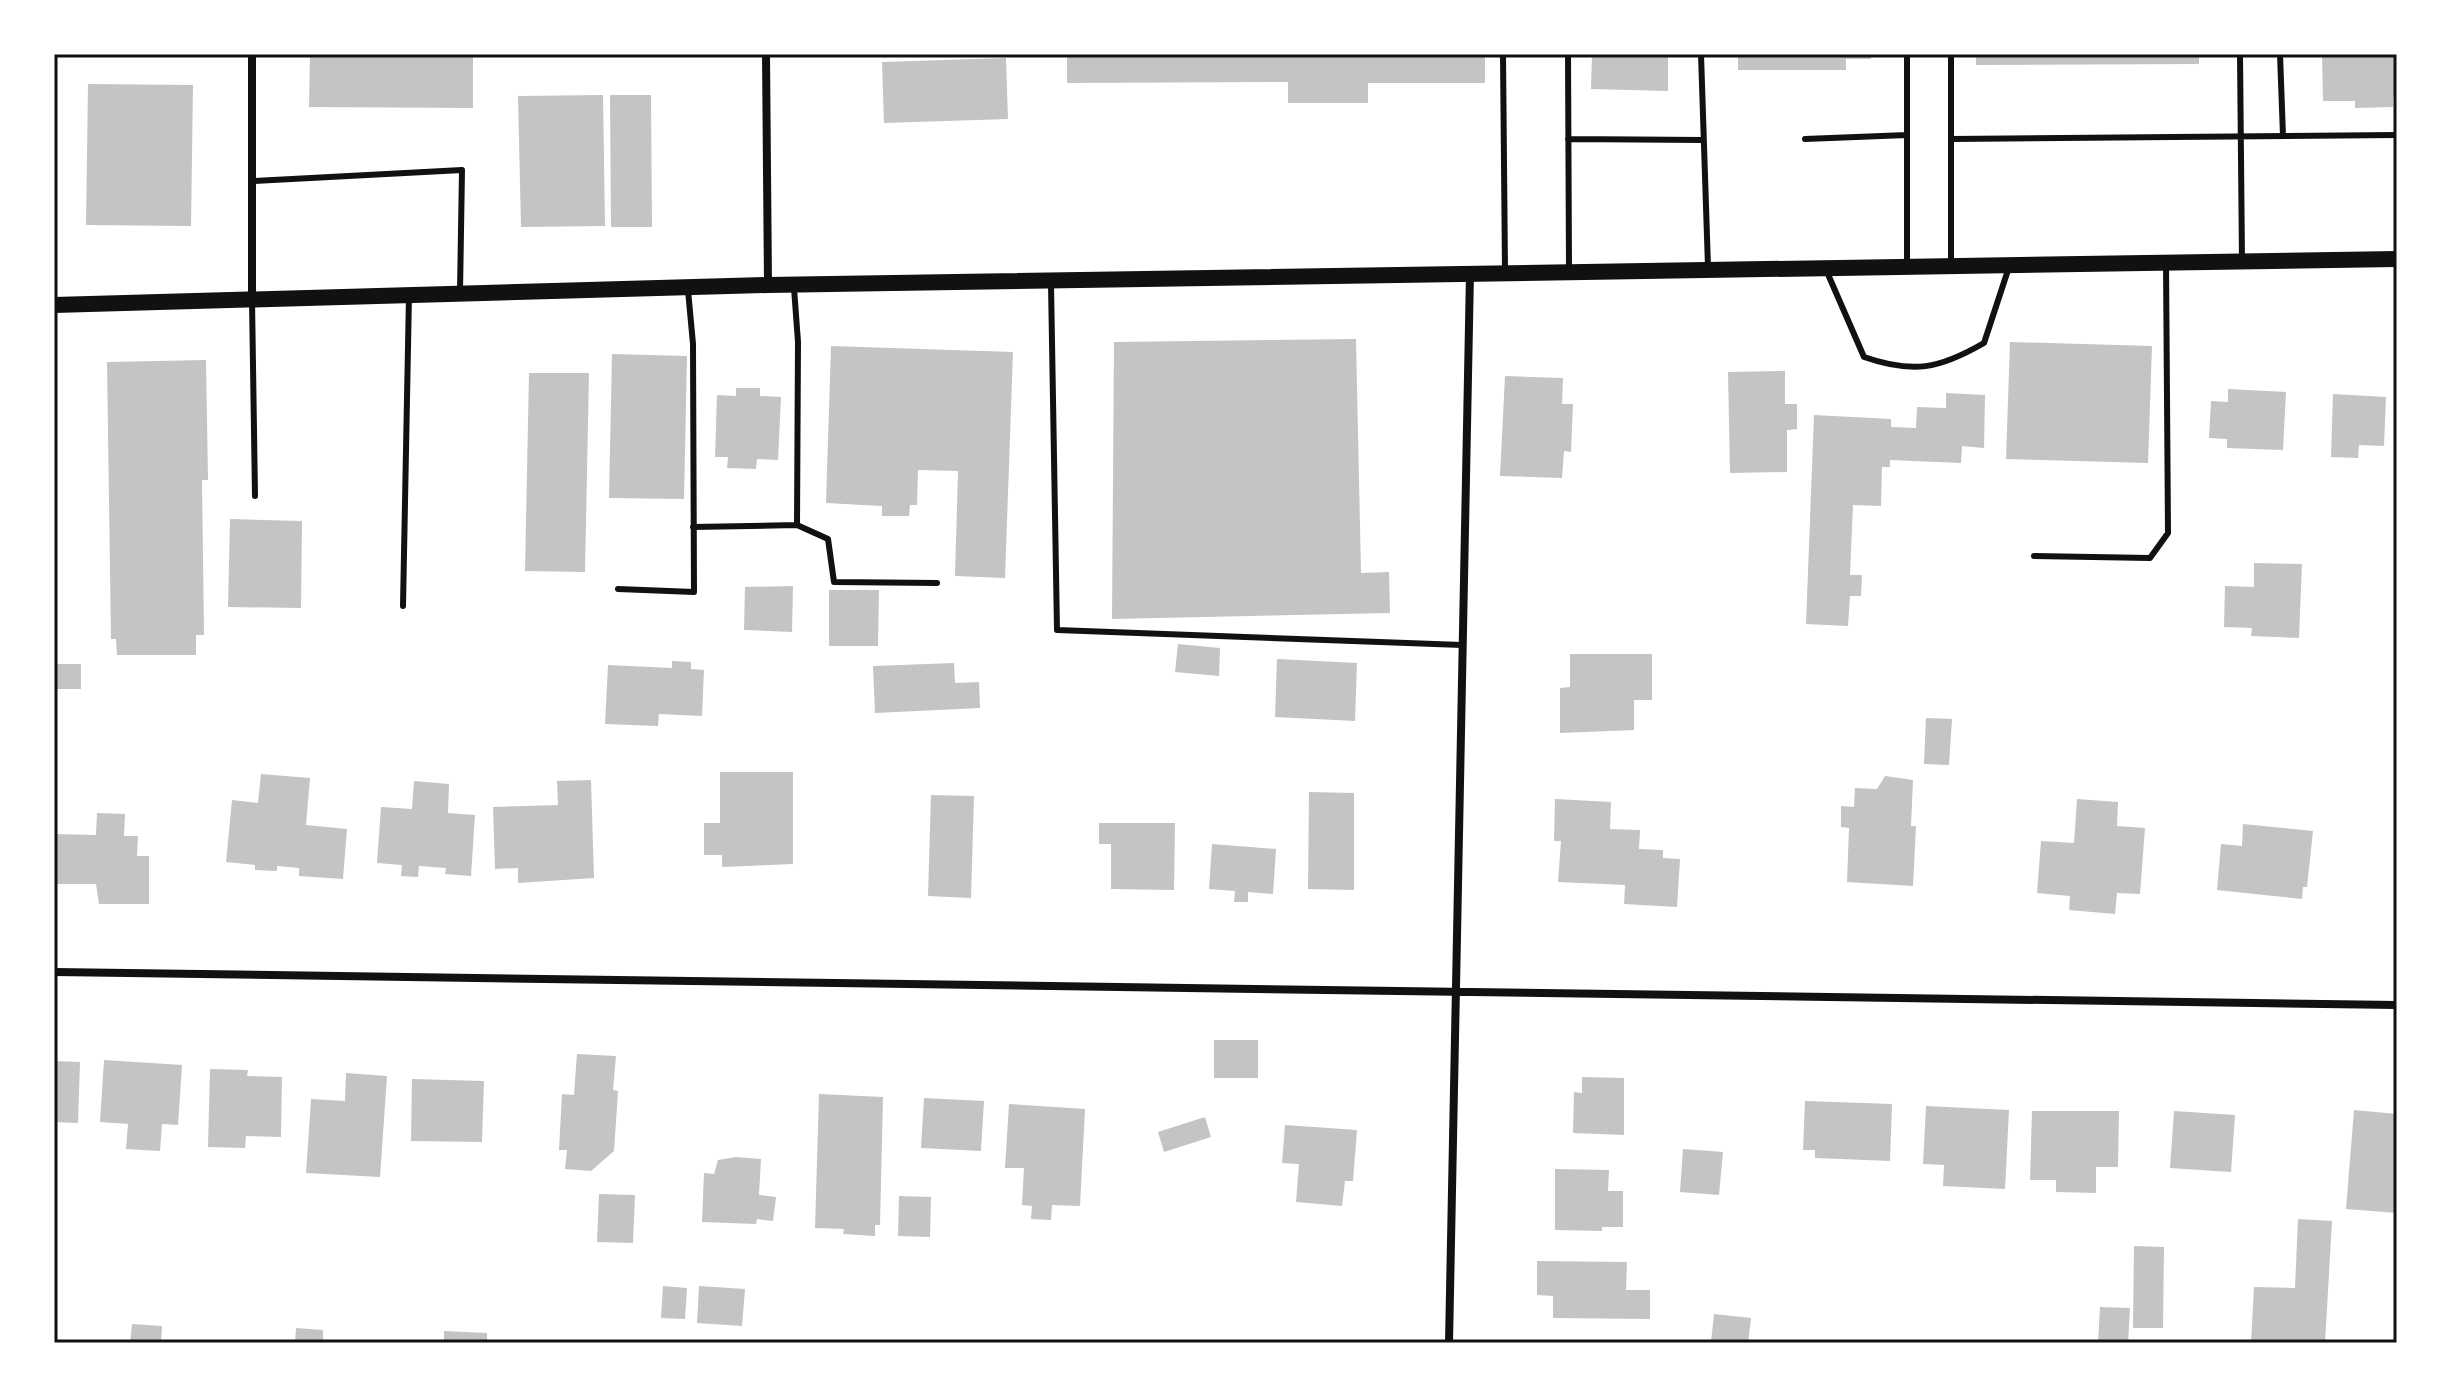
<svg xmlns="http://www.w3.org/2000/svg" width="2451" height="1397" viewBox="0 0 2451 1397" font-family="'Titillium Web',sans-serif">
  <rect width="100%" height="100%" fill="#fff"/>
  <!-- building -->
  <path fill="#c4c4c4" d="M310,54H473V108L309,107Z
    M1067,54H1485V83H1368V103H1288V82L1067,83Z
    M1592,54H1668V91L1591,89Z
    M1738,54H1871V59H1846V70H1738Z
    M1976,54H2199V64L1976,65Z
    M2322,54H2397V97H2393V107L2355,108V101H2323Z
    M1006,58L1008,119L884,123L882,62Z
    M88,84L193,85L191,226L86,225Z
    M603,95L605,226L521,227L518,96Z
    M610,95H651L652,227H611Z
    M1356,339L1361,573L1389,572L1390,613L1112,619L1114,342Z
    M2010,342L2152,346L2148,463L2006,459Z
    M831,346L1013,352L1005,578L955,576L958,471L918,470L917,505H910L909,516H882V506L826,503Z
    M612,354L687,356L684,499L609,498Z
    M206,360L208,480H202L204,635H196V655H117L116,639H111L107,362Z
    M1785,371V404H1797V429L1787,430V472L1730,473L1728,372Z
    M529,373H589L585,572L525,571Z
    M1505,376L1563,378L1562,404H1573L1571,452L1564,451L1562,478L1500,476Z
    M736,388H760V396L781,397L778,460L757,459L756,469L727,468L728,457H715L717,395L736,396Z
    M2228,389L2286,392L2283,450L2227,448V439L2209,438L2211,401L2228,402Z
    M1946,393L1985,395L1984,448L1962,446L1961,463L1890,460V467H1882L1881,506L1853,505L1850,575H1862L1861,596H1850L1848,626L1806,624L1814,415L1891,419V427L1916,428L1917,407L1946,408Z
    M2333,394L2386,397L2384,446L2359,445L2358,458L2331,457Z
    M230,519L302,521L301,608L228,607Z
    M2254,563L2302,564L2299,638L2251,636L2252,628L2224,627L2225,586L2254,587Z
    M793,586L792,632L744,630L745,587Z
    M829,590H879L878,646H829Z
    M1178,644L1220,648L1219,676L1175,672Z
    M1570,654H1652V700H1634V730L1560,733V688L1570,687Z
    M1277,659L1357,663L1355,721L1275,717Z
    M672,661L691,662V669L704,670L702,716L659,714L658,726L605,724L608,665L672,668Z
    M954,663L955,683L979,682L980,708L875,713L873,666Z
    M54,664H81V689H54Z
    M1926,718L1952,719L1949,765L1924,764Z
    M720,772H793V864L722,867V855H704V823H720Z
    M261,774L310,778L306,825L347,829L343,879L299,876V868L277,866V871L255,870V865L226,862L232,800L258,803Z
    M1885,776L1913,780L1911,826H1916L1913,886L1847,882L1849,828L1841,827V806L1854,807L1855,788L1877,789Z
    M591,780L594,878L518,883V868L495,869L493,807L558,805L557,781Z
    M414,781L449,784L448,813L475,815L471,876L445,874L446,868L419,866L418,877L401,876L402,865L377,863L381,807L412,809Z
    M1309,792L1354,793V890L1308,889Z
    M931,795L974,796L971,898L928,896Z
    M1555,799L1611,802L1610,829L1640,830L1639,849L1663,850V858L1680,859L1677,907L1624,904L1625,885L1558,882L1561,841H1554Z
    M2077,799L2118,802L2117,826L2145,828L2140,894L2117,893L2115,914L2069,910L2070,896L2037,893L2041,841L2074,843Z
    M97,813L125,814L124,836H138L137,856H149V904H99L96,884H54V834L96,835Z
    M1099,823H1175L1174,890L1111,889V844H1099Z
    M2243,824L2313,831L2307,887H2303L2302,899L2217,890L2221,844L2242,846Z
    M1212,844L1276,849L1273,894L1248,892V902H1234L1235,891L1209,889Z
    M1214,1040H1258V1078H1214Z
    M577,1054L616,1056L613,1090L618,1091L614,1151L591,1171L565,1169L567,1150H559L562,1094L574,1095Z
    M104,1060L182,1065L178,1125L162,1124L160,1151L126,1149L128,1124L100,1122Z
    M54,1061L80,1062L78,1123L54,1122Z
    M210,1069L248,1070L247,1076L282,1077L281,1137L246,1136L245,1148L208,1147Z
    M346,1073L387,1076L380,1177L306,1173L311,1099L345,1101Z
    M1582,1077L1624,1078V1135L1573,1133L1574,1092L1582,1093Z
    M412,1079L484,1081L482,1142L411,1141Z
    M819,1094L883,1097L880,1225H875V1236L843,1234L844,1229L815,1228Z
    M924,1098L984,1101L981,1151L921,1148Z
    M1805,1101L1892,1104L1890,1161L1815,1158V1150H1803Z
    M1009,1104L1085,1109L1080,1206L1052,1205L1051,1220L1031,1219L1032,1206L1022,1205L1024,1168H1005Z
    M1926,1106L2009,1110L2005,1189L1943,1186L1944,1165L1923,1164Z
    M2354,1110L2397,1114V1213L2346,1209Z
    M2032,1111H2119L2118,1167H2096V1193L2056,1192V1180H2030Z
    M2174,1111L2235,1115L2231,1172L2170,1168Z
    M1205,1117L1211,1137L1164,1152L1158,1132Z
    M1285,1125L1357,1130L1353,1181H1345L1342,1206L1296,1202L1299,1164L1282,1163Z
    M1683,1149L1723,1152L1719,1195L1680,1192Z
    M736,1157L761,1159L759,1195L776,1197L773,1221L757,1219L756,1224L702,1222L704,1173L714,1174L718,1160Z
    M1555,1169L1609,1170L1608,1191H1623V1227H1602V1231L1555,1230Z
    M599,1194L635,1195L633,1243L597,1242Z
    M899,1196L931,1197L930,1237L898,1236Z
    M2298,1219L2332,1221L2325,1343H2251L2254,1287L2295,1288Z
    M2134,1246L2164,1247L2163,1328H2133Z
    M1537,1261L1627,1262L1626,1290H1650V1319L1553,1318V1296L1537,1295Z
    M663,1286L687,1288L685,1319L661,1318Z
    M699,1286L745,1289L742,1326L697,1323Z
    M2100,1307L2130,1308L2128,1343H2098Z
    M1714,1314L1751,1318L1748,1343L1711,1342Z
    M132,1324L162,1326L161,1343H130Z
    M296,1328L323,1330V1343H295Z
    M444,1331L487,1333V1343H444Z"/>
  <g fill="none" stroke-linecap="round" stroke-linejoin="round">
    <!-- service -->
    <path stroke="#111" stroke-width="6" d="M1503,54L1505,270
      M1568,54L1569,269
      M1701,54L1708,267
      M1907,54V263
      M2240,54L2242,261
      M2280,54L2283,136
      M1568,139L1703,140
      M1805,139L1907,135
      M1951,139L2397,135
      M252,181L462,170L460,292
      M1951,263V54
      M1827,272L1864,357C1913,374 1939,369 1984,343L2009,267
      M1051,284L1057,630L1462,645
      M794,288L798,342L797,525L828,539L834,582L937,583
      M252,300L255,496
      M693,527L797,525
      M2034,556L2150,558L2168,533L2166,263
      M618,589L694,592L693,344L688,290
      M403,606L409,295"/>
    <!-- minor -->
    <path stroke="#111" stroke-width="8" d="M252,54V299
      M766,54L768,285
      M54,972L2397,1005
      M1449,1343L1470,274"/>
    <!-- secondary -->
    <path stroke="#111" stroke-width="16" d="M54,305L768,285L2397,259"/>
  </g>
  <!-- border -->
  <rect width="2451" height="1397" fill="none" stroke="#ffffff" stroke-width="112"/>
  <rect x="56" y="56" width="2339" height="1285" fill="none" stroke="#111" stroke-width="3"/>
</svg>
